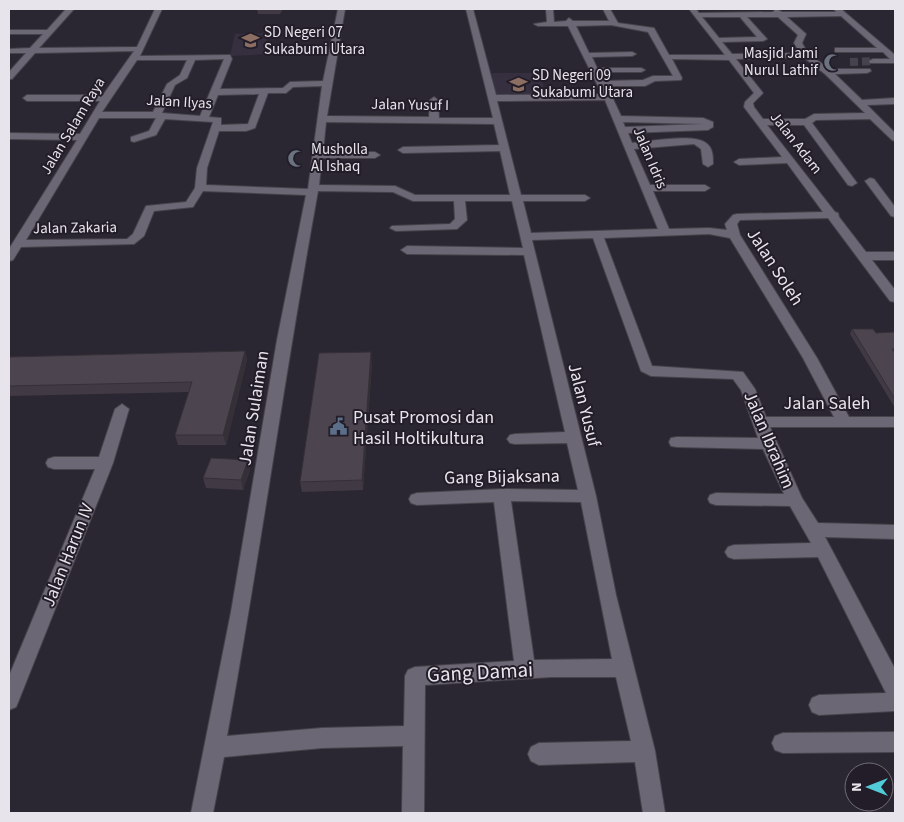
<svg xmlns="http://www.w3.org/2000/svg" width="904" height="822" viewBox="0 0 904 822" font-family="'Source Sans 3',sans-serif">
  <rect width="100%" height="100%" fill="#2b2732"/>
  <!-- built -->
  <path fill="#352f3f" d="M268,33L265,48L292,47L291,53L230,56L235,34Z
    M492,73H541L545,95H494Z"/>
  <g fill="none" stroke-linecap="round" stroke-linejoin="round">
    <!-- minor-tunnel -->
    <path stroke="#47434e" stroke-width="8" stroke-dasharray="8 4" stroke-linecap="butt" d="M850,62L873,61"/>
    <defs>
      <path id="minor" d="M66,9H74L39,48L137,47L155,9H162L140,56L230,55L232,59L220,89L283,88L290,82L323,81L338,9H345L327,116L429,117L430,100L434,97L438,100L439,118H493L466,9H473L496,95L602,94L568,26H538L534,24L547,22L546,9H553L554,22L566,21L569,18L573,21H609L603,9H610L618,23L654,28L669,55H725L689,9H696L699,13L773,12L776,9L782,12H836L834,9H841L895,55V63H870L869,61L873,59H890L883,52H835V48H877L841,16L787,17L806,34L802,43L808,54L830,69H870L871,71L867,73L835,74L862,100L895,98V104L867,105L895,133V141L892,140L870,119L816,120L812,123L857,183L852,186L848,185L804,125H767L835,212L838,213L839,217L866,252H895V260H872L895,290V302L890,301L828,218L740,220L737,224L740,235L817,358L849,417H895V427H770L802,498L818,523L895,525V539L825,537L895,669V711L819,715L812,712L809,705L812,698L819,695L886,693L818,557L734,559L728,557L725,552L728,547L734,545L811,543L790,506L716,505L710,503L708,499L710,495L716,493L784,494L763,449L677,447L671,446L669,442L671,438L677,437L758,438L741,390L733,379L651,376L641,371L593,238L532,240L596,496L616,595L655,751L665,813H643L635,762L539,765L531,761L528,754L531,747L539,743L631,741L616,677H551L425,685L424,813H402L403,746L322,748L224,757L213,813H191L231,612L277,340L306,195L203,191L193,207L154,211L144,236L134,244L21,247L13,260L9,261V249L77,140L9,139V133L80,134L100,101H27L23,98L27,95H103L134,51L35,53L12,79H9V72L26,53H9V49L30,48L43,34H9V30H47ZM702,17H740L757,37L719,38ZM747,17H778L798,35L794,43L800,53L732,54L722,42L763,41L767,39ZM611,25L648,32L673,76H653L643,80L604,81L600,72H641L645,70L641,68H597L592,57L632,56L636,54L632,52L589,53L576,26ZM803,57L825,74L865,113L814,114L805,119H763L754,107L753,103L763,93L736,59ZM224,59L200,116L162,113L175,85L187,78L195,60ZM672,59L729,60L754,93L745,102L744,107L782,157L739,159L734,162L739,165L787,163L823,212L737,214L733,215L725,224L727,230L709,228L669,229L653,191H705L710,188L705,185H650L634,149L694,144L701,149L703,164L708,167L713,164C713,156 713,148 706,143C693,133 649,142 632,143L628,133L708,130L713,127V122L703,118L621,116L607,86H645L655,81L681,80L682,78ZM137,60H187L180,75L167,84L153,112H102ZM322,86L308,189L206,185L207,168L219,131H246L255,128L268,93H286L293,87ZM259,94L248,124L221,125V118L209,117L218,95ZM605,100L658,229L531,233L523,201H585L590,198L585,195H521L497,101ZM99,118H156L149,131L131,137V141L134,142L156,135L165,119L213,122L197,168L195,188L186,202L146,206L133,234L127,239L26,240ZM326,122L494,124L499,145L403,147L398,150L403,153L500,151L510,195H415L395,186L319,185L322,158H375L380,155L375,152H323ZM623,122L703,124L625,127ZM318,191L393,192L413,201H454L455,219L450,224L392,226L390,228L396,231L457,229L467,220L465,201H512L523,248L407,246L401,250L407,254L524,255L565,432L515,434L510,435L507,439L510,443L515,444L567,443L578,490L502,489L417,493L411,495L409,499L411,503L417,505L494,502L514,661L415,667L408,670L405,676L404,726L322,728L227,736C260,554 285,372 318,191ZM709,234L730,238L803,358L834,417H766L755,389L743,372L652,366L604,238ZM511,501L581,502L612,659L534,660Z
        M870,178L874,179L895,207V217L891,216L865,181Z
        M122,404L129,409L113,463L19,700L16,707L9,710V676L95,469H54L48,467L46,463L48,459L54,457H99L115,409Z
        M895,732V752L783,753L775,750L772,743L775,736L783,733Z"/>
    </defs>
    <!-- minor casing -->
    <use href="#minor" stroke="#47434b" stroke-width="2"/>
    <!-- minor -->
    <use href="#minor" fill="#6c6774" fill-rule="evenodd"/>
  </g>
  <!-- wall -->
  <path fill="#413a44" d="M257,9H283L280,14H258Z
    M852,329L876,333L895,332V408L850,334Z
    M245,351L247,360L226,445H178L175,435L189,392L9,396V357Z
    M372,362L363,490L302,492L300,482Z
    M248,460L250,470L243,490L206,488L203,478Z"/>
  <!-- shaded-wall -->
  <path fill="#353037" d="M245,351L247,360L226,445L223,435Z
    M371,352L372,362L363,490L362,480Z
    M248,460L250,470L243,490L241,480Z"/>
  <!-- building -->
  <path fill="#4c444f" stroke="#353037" d="M852,329H873L876,333L895,332V349H892L895,353V399Z
    M245,351L223,435H175L192,382L9,386V357Z
    M371,352L362,480L300,482L319,353Z
    M211,458L248,460L241,480L203,478Z"/>
  <!-- icons -->
  <defs>
    <symbol id="school-bare" viewBox="-9 -9 18 18"><path d="M0-5L7-2L0 1L-7-2ZM-4 1L0 2.5L4 1V4Q0 6-4 4Z" fill="#8d6e63" stroke="#221d28" stroke-width="2.5" paint-order="stroke"/></symbol>
    <symbol id="mosque-bare" viewBox="-9 -9 18 18"><path d="M3.5-4.9A6 6 0 1 0 3.5 4.9A5 5 0 1 1 3.5-4.9Z" fill="#6b7280" stroke="#221d28" stroke-width="2.5" paint-order="stroke"/></symbol>
    <symbol id="civic-bare" viewBox="-9 -9 18 18"><path d="M-.6-6.5H3V-4.5H.6V-3L4-1V1h2V6H-6V1h2V-1L-.6-3ZM-1.2 2.5V6h2.4V2.5Z" fill="#5c6f8a" stroke="#221d28" stroke-width="2.5" paint-order="stroke"/></symbol>
  </defs>
  <g fill-rule="evenodd">
    <use href="#school-bare" x="238" y="28" width="25" height="25"/>
    <use href="#mosque-bare" x="820" y="50" width="25" height="25"/>
    <use href="#school-bare" x="506" y="72" width="25" height="25"/>
    <use href="#mosque-bare" x="284" y="146" width="25" height="25"/>
    <use href="#civic-bare" x="326" y="414" width="25" height="25"/>
  </g>
  <g text-anchor="middle" dominant-baseline="central" stroke-width="4" stroke-linejoin="round" paint-order="stroke">
    <!-- far-poi labels -->
    <g font-size="15" fill="#e7e4eb" stroke="#221d28" text-anchor="start">
      <text x="264" y="32">SD Negeri 07<tspan x="264" dy="17">Sukabumi Utara</tspan></text>
      <text x="818" y="53" text-anchor="end">Masjid Jami<tspan x="818" dy="17">Nurul Lathif</tspan></text>
      <text x="532" y="75">SD Negeri 09<tspan x="532" dy="17">Sukabumi Utara</tspan></text>
      <text x="311" y="149">Musholla<tspan x="311" dy="17">Al Ishaq</tspan></text>
    </g>
    <!-- far-street labels -->
    <g font-size="15" fill="#e7e4eb" stroke="#221d28">
      <text transform="translate(179 102) rotate(3)">Jalan Ilyas</text>
      <text transform="translate(410 105) rotate(1)">Jalan Yusuf I</text>
      <text transform="translate(73 126) rotate(-59)">Jalan Salam Raya</text>
      <text transform="translate(796 143) rotate(52)">Jalan Adam</text>
      <text transform="translate(650 158) rotate(67)">Jalan Idris</text>
      <text transform="translate(75 228) rotate(-1)">Jalan Zakaria</text>
    </g>
    <!-- street labels -->
    <g font-size="18" fill="#e7e4eb" stroke="#221d28">
      <text transform="translate(775 267) rotate(57)">Jalan Soleh</text>
      <text x="827" y="403">Jalan Saleh</text>
      <text transform="translate(584 405) rotate(76)">Jalan Yusuf</text>
      <text transform="translate(254 408) rotate(-81)">Jalan Sulaiman</text>
      <text transform="translate(769 440) rotate(67)">Jalan Ibrahim</text>
      <text transform="translate(502 477) rotate(-1)">Gang Bijaksana</text>
      <text transform="translate(68 555) rotate(-68)">Jalan Harun IV</text>
    </g>
    <!-- poi labels -->
    <g font-size="18" fill="#e7e4eb" stroke="#221d28" text-anchor="start">
      <text x="353" y="417">Pusat Promosi dan<tspan x="353" dy="21">Hasil Holtikultura</tspan></text>
    </g>
    <!-- near-street labels -->
    <g font-size="21" fill="#e7e4eb" stroke="#221d28">
      <text transform="translate(480 672) rotate(-3)">Gang Damai</text>
    </g>
  </g>
  <!-- border -->
  <rect width="904" height="822" fill="none" stroke="#e7e4eb" stroke-width="20"/>
  <!-- north arrow -->
  <g transform="translate(869 787) rotate(270)"><circle r="24" fill="#221d28" stroke="#716d76"/>
  <path d="M0-4L9 19L0 12L-9 19Z" fill="#52cbd8"/>
  <text y="-8" font-size="14" font-weight="bold" text-anchor="middle" fill="#e7e4eb">N</text>
  </g>
</svg>
